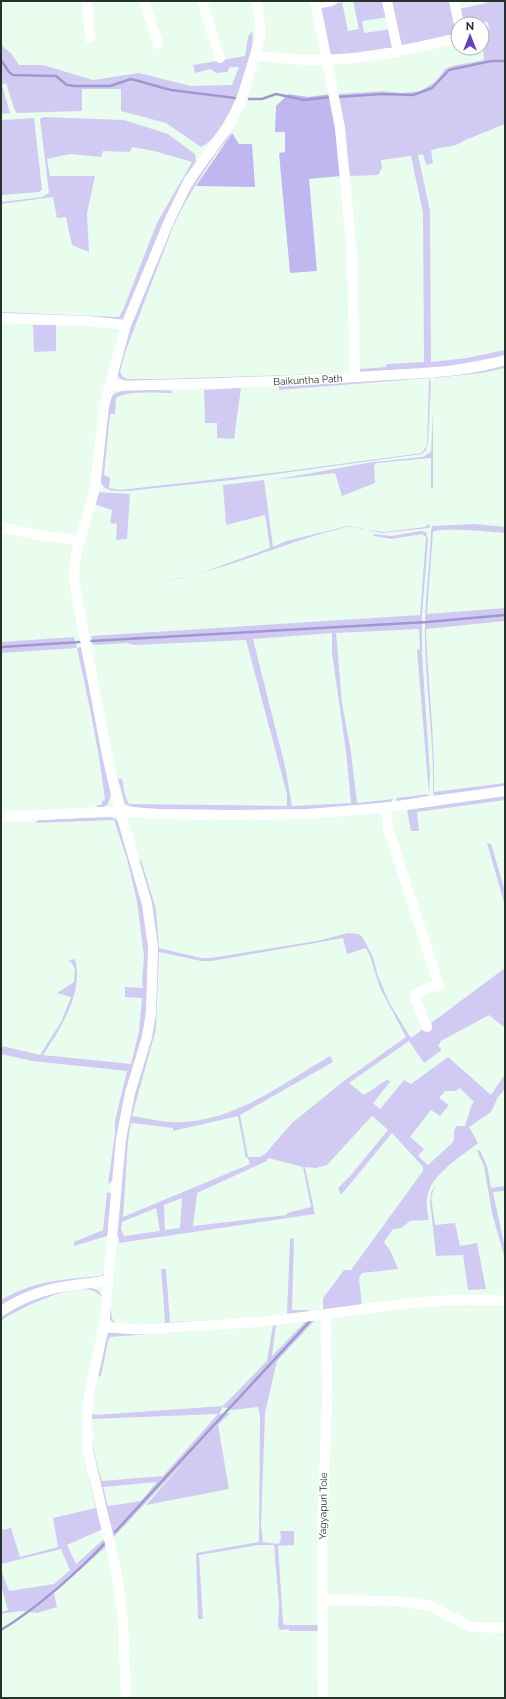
<svg xmlns="http://www.w3.org/2000/svg" width="506" height="1699" viewBox="0 0 506 1699" font-family="Raleway,sans-serif">
  <rect width="100%" height="100%" fill="#e9fdef"/>
  <!-- green -->
  <path fill="#d1cbf3" fill-rule="evenodd" d="M353,1H385L388,17L362,21L364,33L391,29L394,47L331,63L320,8L322,6L342,2L348,31L359,29Z
    M389,1H451L457,35L403,51Z
    M487,1H505V124L463,141C454,149 441,145 431,151L433,163L426,165L423,154L418,155L430,211L431,362L467,358L505,350V356L431,369L360,373L359,368L362,369L386,367L387,364L424,362L423,213L411,156L381,160L382,168L378,175L350,176L338,94L382,91L401,93L421,91L436,81L445,69L452,66L484,60L482,34L489,33L488,22L461,24L459,9L487,3Z
    M252,31C258,54 225,138 201,147L166,123L121,111V89H82V111L17,113L15,111L6,83L2,85L10,113L1,114V43L4,48L11,53L19,65H43L93,80L139,73L191,86L232,85L239,67H230L227,72L216,73L211,69L195,73L193,65L245,56L248,37Z
    M43,117L124,120L168,134L195,154L196,162L165,219L124,320L1,315V312L119,317L123,310L157,223L192,162L154,151L132,147L130,152L103,151L101,157L70,154L47,159L50,176H95L87,213L89,252L72,245L66,217L57,218L53,197L1,204V202L42,197L49,193L40,119Z
    M34,118L42,190L39,192L2,195L1,120Z
    M232,127C231,138 221,146 215,155C200,178 184,202 173,227L126,350L120,371L122,376L127,379H158L352,373L127,382L119,378L117,373L128,332L183,199Z
    M33,325H56V351L34,352Z
    M505,363V368L482,373L434,378L437,375Z
    M428,376L431,382L428,443L426,450L422,454L232,480L128,491C117,491 104,493 100,480L108,406C109,403 110,398 113,395C122,386 159,390 172,391V393C158,393 127,390 116,398L115,414H110L104,475L110,478L109,488L120,490L280,472L422,453L427,445L429,378L279,390V386Z
    M241,388L234,439L217,438V423H205L204,390Z
    M433,412V488L431,489V458L376,463L374,466L375,483L342,496L335,473L273,480L373,462L423,457L431,452Z
    M264,480L273,547L286,541L348,526L383,532L425,527L430,524V526L429,528L382,533L357,527H347C286,541 229,570 166,581L201,573L270,548L265,515L226,525L223,485Z
    M97,492L130,494L127,539L116,540L117,524L110,523L112,510L94,504Z
    M474,524L505,527V533C493,532 439,527 433,532L427,614L505,608V621L426,629C428,684 435,738 434,792L505,783V788L437,796L434,795L433,791C434,740 426,691 425,640C424,604 430,567 431,531L432,526Z
    M421,531L426,532L428,540L422,615V653L430,775L429,794L428,796L400,801H397L396,798L429,794L417,650L420,649L419,629L336,633L342,703L351,752L357,803L393,799L391,802L293,811L144,809L132,807L125,804L118,779H122L125,796L129,804L287,806V794L246,640L135,645L126,643L93,645L91,636L420,615L426,537L422,534L391,539L374,536V534L392,536ZM332,633V653L346,751L351,803L292,806L285,766L253,639Z
    M74,637L77,648L81,647L111,794L108,804L101,809L97,808V805H102V801L105,800C99,749 88,698 77,648L1,653V642Z
    M505,795V800L417,812L419,831H411L407,810Z
    M80,818L111,817L119,821C131,860 146,900 148,941C153,1022 130,1102 113,1180L108,1184L115,1134V1121L127,1071L32,1061L1,1054L2,1046L40,1055L61,1022L71,997L57,993L74,982L75,969L71,962L67,961L75,959C84,992 61,1028 43,1055L131,1064L139,1031L142,998L125,997V987L143,988L142,981L144,956L137,901L127,859L114,820L35,823L38,820Z
    M487,843L491,844L505,891V906Z
    M139,860H141L156,909L159,948L201,958H211L317,941L348,933L359,934L363,938L373,957L378,976L390,1004L411,1038L505,968V1028L489,1015L441,1041L438,1046L442,1050L424,1063L409,1041L349,1083L364,1095L388,1079L390,1082L373,1103L380,1109L404,1080L411,1084L448,1057L491,1095L505,1074V1089L498,1097L491,1112L469,1127L478,1143C461,1157 429,1175 427,1199C426,1206 428,1214 429,1220L410,1221L401,1228L393,1229L384,1242L391,1252L398,1269L362,1273L359,1278L362,1307L316,1312V1310H323V1298L344,1270H351L423,1171V1167L392,1133L341,1195L338,1188L351,1175L388,1130L372,1116L327,1165L316,1168L305,1167L315,1214L119,1243V1238L116,1234L124,1140L154,998ZM343,938L347,954L366,948L370,956L380,988L406,1037L345,1080L292,1123L265,1154L259,1157H248L240,1115L333,1062L330,1056C282,1084 230,1125 171,1122C158,1121 145,1118 132,1116L156,1029L159,952L201,961H212ZM460,1088L474,1102L472,1104L465,1126H457L454,1130V1140L452,1143L428,1165L418,1156L424,1149L410,1137L431,1110L440,1116L449,1105L439,1098L445,1091H455ZM238,1116L246,1158H248L250,1164L123,1217L128,1141L131,1123L173,1128V1131ZM268,1158L303,1167L311,1207L287,1213V1215L193,1226L197,1193L267,1161ZM182,1198L180,1228L165,1230L164,1205ZM156,1208L160,1231L124,1236L121,1229L122,1222Z
    M480,1150L487,1166L491,1188L505,1186V1191L493,1192L505,1248V1259L492,1213L484,1166L477,1151Z
    M436,1184L431,1197L435,1225L455,1223L460,1246L477,1243L486,1289L468,1290L463,1255L436,1256L430,1201L431,1193Z
    M107,1192L113,1194L105,1275L1,1308V1300C32,1281 66,1279 101,1276L105,1272L107,1236L74,1246V1242L103,1230Z
    M294,1238L292,1310H309L308,1313L305,1314L211,1324L136,1328L115,1326L110,1319L108,1307H111C111,1312 111,1319 115,1323C123,1330 153,1324 164,1324L165,1321L161,1269H166L170,1322L238,1319L287,1314L290,1239Z
    M91,1288L99,1291L102,1298C88,1273 18,1309 1,1321V1317C29,1298 58,1290 91,1288Z
    M316,1319L277,1361L265,1413L261,1525L263,1542L279,1544L281,1538L280,1531H294V1545L278,1546L283,1623L285,1625H319L321,1698H318V1631H289V1629L280,1630L278,1626L279,1606L274,1545H259L199,1555L203,1619H198L196,1553L259,1542L260,1415L258,1407L232,1410L223,1407L219,1414L230,1413L218,1425L229,1489L146,1505L185,1461L112,1539L91,1449V1403L106,1336L108,1333ZM305,1322L272,1356L276,1325ZM273,1325L267,1361L223,1406L95,1415L91,1412L98,1377L101,1376L108,1341L110,1337ZM218,1414L163,1476L102,1481C95,1460 91,1441 91,1419ZM157,1482L141,1501L108,1506L103,1487Z
    M89,1478H91L103,1529L67,1545L76,1564L105,1538L107,1546L54,1593L57,1607L37,1613L20,1611L1,1614V1612L8,1610L1,1586V1570L9,1591L54,1584L70,1570L61,1549L1,1564V1530L11,1528L20,1557L58,1547L53,1518L96,1508Z"/>
  <!-- forest -->
  <path fill="#c1b7f0" d="M288,94L308,97L331,94L341,176L309,179L317,271L290,273L279,153L285,152V132H275L276,106Z
    M232,133L239,144H252L255,187L196,186Z"/>
  <g fill="none" stroke-linecap="round" stroke-linejoin="round">
    <!-- stream -->
    <path stroke="#a197cf" stroke-width="2.5" d="M1,60L9,72L13,75L56,76L67,85L75,86H110L131,79L171,90L235,98
      M336,97L382,94L413,95L432,88L449,70L491,61H505
      M249,99H262L276,94L304,100L331,97
      M91,641L427,622L505,615
      M1,647L80,642
      M115,1532L311,1320
      M1,1630C36,1609 78,1572 106,1542"/>
    <!-- minor -->
    <path stroke="#fff" stroke-width="10" d="M87,1L90,38
      M144,1L158,44
      M202,1L220,58
      M315,1L340,128L352,254L355,377
      M387,1L398,52
      M454,1L459,24
      M315,4L332,1
      M256,56C274,57 292,60 310,60C360,61 410,49 458,38
      M1,318L88,321L126,325
      M110,386C198,384 286,382 373,376C417,373 463,373 505,360
      M1,527L38,535L78,540
      M386,807L388,828L439,986L430,987L414,995L427,1027
      M1,817L120,811L158,814L227,815L307,814L383,808L505,791
      M1,1311C36,1288 67,1285 108,1281
      M104,1326C134,1332 165,1328 195,1326C239,1324 284,1320 327,1314C386,1306 446,1296 505,1301
      M323,1600L398,1601L430,1606L471,1627L505,1628
      M126,1698L123,1623L116,1569L88,1451L87,1418L90,1391L104,1326L121,1139L130,1093L147,1037L151,1013L153,947L147,904L120,811L107,755L76,592L74,578L76,554L95,489L104,406L126,325L170,219L189,180L229,126L241,101L261,35L257,1
      M323,1698L322,1534L327,1403L326,1314"/>
  </g>
  <g text-anchor="middle" dominant-baseline="central" stroke-width="3" stroke-linejoin="round" paint-order="stroke">
    <!-- street labels -->
    <g font-size="10" fill="#253229" stroke="#fff">
      <text transform="translate(308 380) rotate(-3)">Baikuntha Path</text>
      <text transform="translate(323 1506) rotate(-89)">Yagyapuri Tole</text>
    </g>
  </g>
  <!-- border -->
  <rect width="506" height="1699" fill="none" stroke="#253229" stroke-width="4"/>
  <!-- north arrow -->
  <g transform="translate(470 36)"><circle r="19" fill="#ffffff" stroke="#a8ada9"/>
  <path d="M0-3L7 15L0 10L-7 15Z" fill="#6440b8"/>
  <text y="-6" font-size="11" font-weight="bold" text-anchor="middle" fill="#253229">N</text>
  </g>
</svg>
